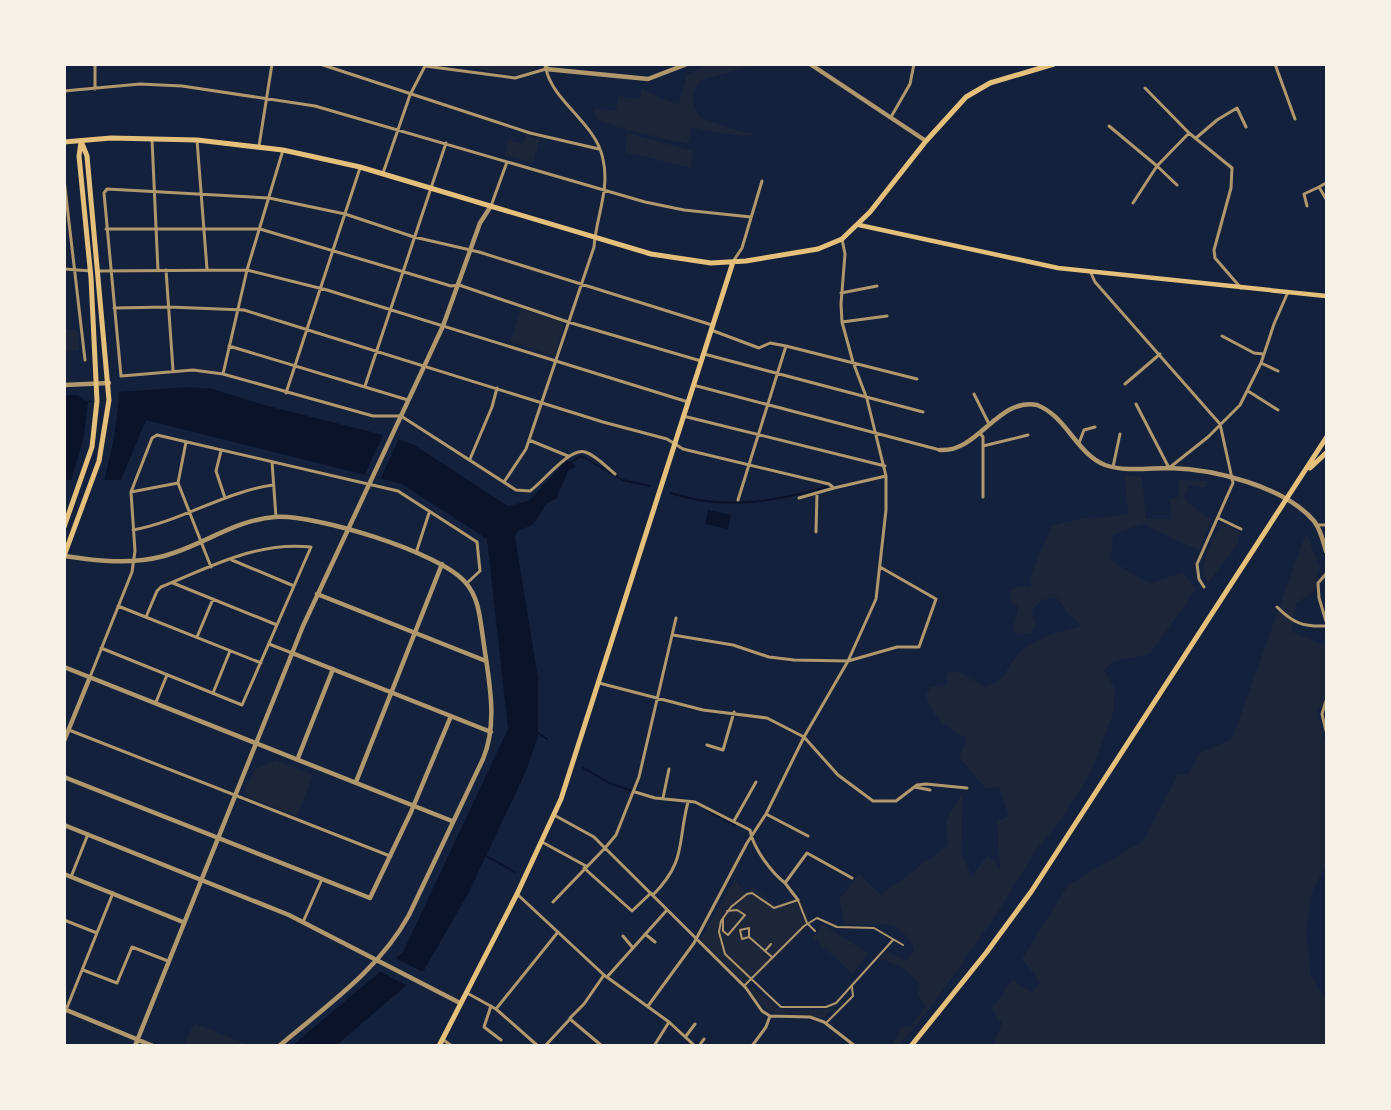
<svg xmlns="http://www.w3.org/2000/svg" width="1391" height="1110" viewBox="0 0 1391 1110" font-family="'Source Sans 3',sans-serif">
  <rect width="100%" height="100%" fill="#14213d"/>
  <!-- green -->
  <path fill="#1d2539" d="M457,65H537L530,72L515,75Z
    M708,65H755L701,80L693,92L694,106L700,118C718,123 733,130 752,134L751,136L723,134L692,127L688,144L623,129L597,119L594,109L616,111L618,96L641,99V89L678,105L687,75Z
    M627,133L693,151L691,168L625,152Z
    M526,135L540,139L533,163L505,155L509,140L523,144Z
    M521,309L561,322L564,326L554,356L510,342Z
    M65,328L78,331L79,350L65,352Z
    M1125,475L1142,477L1146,519H1171L1170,499L1179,497V480L1208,481L1204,488L1190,485L1184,496L1188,503L1211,520L1199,550L1142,524L1113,535L1111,560L1149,584L1183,572L1196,589L1150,654L1114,661L1104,670L1115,689L1113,714L1090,773L1057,826L1037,848L996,915L928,1011L900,1044L893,1045C898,1035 897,1026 911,1026L926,1006L918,994L920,983L902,968L880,958L886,951L907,961L914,950C899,912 877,929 844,923L839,900L859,874L881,895L948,845L946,821L963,792L961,853L972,876L988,855L1000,868L997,822L1009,816L999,787L985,788L959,757L967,738C947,729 932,717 926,695L931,687L947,685V673L958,671L986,688C1012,674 1002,671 1018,655C1035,636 1059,632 1082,626L1068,614L1057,598L1042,600L1031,612L1036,622L1030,633L1016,634L1013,630L1018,607L1010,600L1011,590L1020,586L1031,587V575L1051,527C1075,516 1103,520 1128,513Z
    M1221,523L1240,532L1238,543L1208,583C1195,567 1214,539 1221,523Z
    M1306,533L1320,567L1313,592L1296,603L1292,632L1326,646V700L1317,712L1326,748V865L1313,890L1306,930L1311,976L1326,999V1045H993L1002,1023L991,1009L1013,980L1032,993L1040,982L1022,959L1068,885L1143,841L1178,775L1189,774L1200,753L1232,739Z
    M276,760L313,775L297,816L248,797L245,791L254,770Z
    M735,879L745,892L753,887L775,905L799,897L809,918L806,928L748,987L700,940Z
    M822,924L867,953L854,972L852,973L812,937Z
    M751,986L777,1008L790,1011L829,1009L852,992L822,1019C786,1006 776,1029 749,989Z
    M194,1023L244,1043L243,1045H184Z"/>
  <!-- water -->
  <path fill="#0b132b" d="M188,387L213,389L264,405L399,439L414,445L508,506L529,501L567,460L576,466L568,471L556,499C542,503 542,514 533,524C527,530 518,526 515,537L538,678V737L526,771L468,894L424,970L337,1045H293L403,952L508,729L487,539L402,484L146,420L121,480H65V395H78L86,401L118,400L119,392Z
    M708,510L731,515L728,529L705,524Z"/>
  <!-- pier -->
  <path fill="#14213d" d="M119,399L114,438L104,481H71L84,436L88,402Z
    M384,433L400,436L381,478L365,474Z
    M395,958L425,973L410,987L379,971Z"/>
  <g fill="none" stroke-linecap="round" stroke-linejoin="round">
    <!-- stream -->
    <path stroke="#0b132b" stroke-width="2" d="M571,462L581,456L623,480L650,486
      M671,493C722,511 777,501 827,487
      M538,733L547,739
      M582,767L609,783L630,790
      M706,810L736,825
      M486,856L515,872"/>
    <!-- pedestrian -->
    <path stroke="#b1986c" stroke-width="2" d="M723,918V931L728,935L745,915L737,910L727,911
      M815,931L807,923L798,900L774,908L752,893L747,894L731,907L721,921L719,932L725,954L781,1007H826L836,1003L893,940
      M749,937V928L740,930L742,939L749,937L772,957
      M765,951L771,944
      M744,986L804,926L817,918L837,927L874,928L903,945
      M826,1023L853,996L852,987"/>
    <!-- minor -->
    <path stroke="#b1986c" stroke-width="3" d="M320,64L530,133L599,149
      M1275,64L1295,119
      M425,66L515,78L546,69C553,102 596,123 603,159C610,190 596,217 594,247L526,449L504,482
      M1145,88L1189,133L1232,168L1231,188L1214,250L1215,258L1241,288
      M95,89V64
      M64,91L140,84L182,86L315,106L645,202L684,210L751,217
      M891,117L910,84L914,64
      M1109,126L1157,166L1189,133
      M1196,138L1217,120L1237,108L1246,127
      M152,139L158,271
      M197,140L207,269
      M259,146L272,64
      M383,173L410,95L425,66
      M64,179L85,360
      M1326,183L1319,187L1326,199
      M1133,203L1157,166L1177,185
      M491,206L507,162
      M1307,206L1304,194L1319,187
      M106,229H260L451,286L459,285L568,322L701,361
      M734,260L742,248L762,181
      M64,269L91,271
      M166,270L173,370
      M97,271L247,270L327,290L688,402
      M1091,273L1095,282L1220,424L1233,483L1197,564L1199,579L1204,587
      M841,293L877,286
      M114,308L169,307L244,310L603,422L667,439L683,449L829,484L834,488L886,476
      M842,322L887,316
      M711,330L759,348L770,343L786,346L917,379
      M1222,336L1254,353L1263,354
      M229,346L408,400
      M704,354L923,412
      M1261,363L1278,371
      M223,374L247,270L283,150
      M1125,384L1160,354
      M693,385L940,450
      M365,386L446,143
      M1248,391L1278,410
      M286,393L360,168
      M974,394L989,424
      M1136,404L1169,468L1208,437L1240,405L1261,363L1274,324L1288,292
      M683,416L885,466
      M980,433L983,437V497
      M529,440L568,456
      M186,442L178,483L211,567
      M1079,443L1084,430L1095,427
      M983,446L1028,435
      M221,451L216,471L225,498
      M470,459L492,407L497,388
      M272,462L276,517
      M1113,467L1120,434
      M615,474C606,467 596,455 585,452C570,447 543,482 530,491L516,490L401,416H373L223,374L193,370L121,376L104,193L107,189L269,198L345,214L414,237L479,252L712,325
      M131,492L178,483
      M799,498L834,488
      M738,500L786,346
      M1218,518L1241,529
      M1316,525H1326
      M133,530C182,521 224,492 273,485
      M816,532L817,493
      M416,553L429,513
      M232,560L294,586
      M1326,574L1318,583L1319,598L1326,621
      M173,583L277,625
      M118,606L261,663
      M1277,607C1293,623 1303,627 1326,626
      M676,618L639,777L616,835L605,848L746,988L762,1011L770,1016L810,1017L824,1022L855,1046
      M673,635L733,645L769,657L794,660L848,661L897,647H919L936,599L880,567
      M197,637L213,599
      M269,644L292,653
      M101,648L242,705L311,547C257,541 210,567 161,587L157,591L146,617
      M90,677L132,572L135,551L131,492L152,438L157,435L398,491L477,542L480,571L467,583
      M599,683L703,710L767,718L804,737L838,775L873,801H896L917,785L926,784L967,788
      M213,693L230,651
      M1326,701L1322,714L1326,731
      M156,702L167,675
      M69,730L390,856
      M707,745L723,750L734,712
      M915,787L930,790
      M635,792L655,798L695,802L750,830C753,848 771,872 785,883L807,853L852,878
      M663,798L669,769
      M766,814L808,836
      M734,821L756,782
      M542,842L586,866
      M584,868L632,911L651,893
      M71,877L88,834
      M785,883L798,900
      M517,894L604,975L669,1022L654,1046
      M653,895C687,860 677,844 688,802
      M553,902L605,848L594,837L554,815
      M64,920L97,933
      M303,922L322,879
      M645,934L655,942
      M623,936L633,948
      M83,970L117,983L132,947L168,961
      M607,977L667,910
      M467,993L496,1009L538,1046
      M491,1006L484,1027L501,1040
      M648,1006L694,943L747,843L766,814L804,737L848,661L876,599L886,510V476L867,399L853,362L842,322L841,304L845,254L842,239
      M496,1009L558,932
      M64,1015L113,893
      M570,1018L584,1004L604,975
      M669,1022L695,1046
      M686,1036L695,1024
      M442,1039L452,1046
      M545,1046L570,1019L602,1046
      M699,1046L704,1039
      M752,1046L766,1027L770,1016"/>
    <!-- tertiary -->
    <path stroke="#b1986c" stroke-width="4.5" d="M546,64V69L648,79L687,64
      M810,64L926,141
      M64,385L109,383
      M940,450C978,453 998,397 1037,405C1066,416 1076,453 1105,465C1125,472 1149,468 1170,468C1213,469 1284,486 1314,521C1321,530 1323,541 1326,551
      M64,556C98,561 130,565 164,556C202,546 234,520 275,517C315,514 439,552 465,582C479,597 480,619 483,638C488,677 499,721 483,759L409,915C379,970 326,1006 279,1046
      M317,594L486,661
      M292,653L491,732
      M64,667L452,821
      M64,741L90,677
      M298,758L333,669
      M64,777L370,898L411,812L451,716
      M356,782L442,564
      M64,825L289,915L460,1003
      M64,874L183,922
      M64,1009L153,1046
      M135,1046L303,626L443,326L480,223L491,206"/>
    <!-- secondary -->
    <path stroke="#e5c07b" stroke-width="4.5" d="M859,225L1058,268L1326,296"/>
    <!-- primary -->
    <path stroke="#e5c07b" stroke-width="5" d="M64,527L92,447L97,401L91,278L79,156L81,142
      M64,556L99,461L109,400L87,156L81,141"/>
    <!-- trunk -->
    <path stroke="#e5c07b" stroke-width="5" d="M64,142L111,138L197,140L283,150L360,167L651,254L711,263L746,261L818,249L842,239L870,212L926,141L966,97L990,83L1054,64
      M1310,468L1326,453
      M439,1046L517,894L561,799L733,262
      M911,1046L986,953L1031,892L1326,438"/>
  </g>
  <!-- border -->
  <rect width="1391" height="1110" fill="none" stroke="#f6f1e7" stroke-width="132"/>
</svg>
